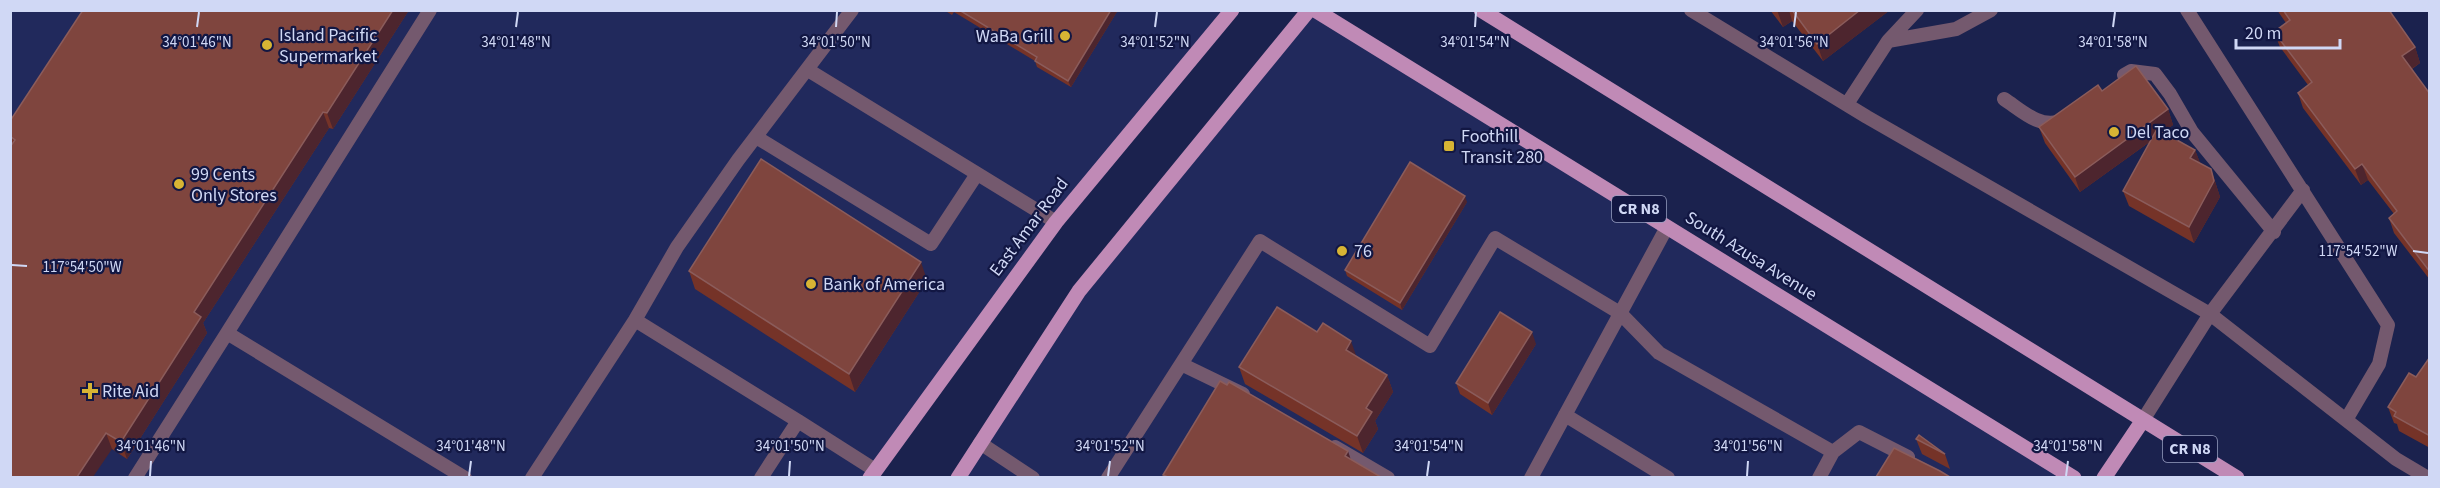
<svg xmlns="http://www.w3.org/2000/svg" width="2440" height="488" viewBox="0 0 2440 488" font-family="'Source Sans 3',sans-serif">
  <rect width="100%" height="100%" fill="#1b224e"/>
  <!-- built -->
  <path fill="#21295c" d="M1309,10L2074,478H958L1079,291Z
    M10,11H1232L1121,140L870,478L11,477Z"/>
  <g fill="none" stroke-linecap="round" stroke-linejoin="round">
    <!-- lane -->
    <path stroke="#74596e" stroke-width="14" d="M430,10L227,333L465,478
      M1691,10L1867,117L2210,314L2303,190
      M2187,10L2388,325L2379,364L2346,420
      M1888,41L1917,10
      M808,70L1056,222
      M2124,75L2131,71L2155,74L2170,94L2192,132L2274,232
      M2004,99C2021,110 2040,129 2060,121
      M1847,104L1888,41L1956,29L1991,10
      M756,137L931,244L977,174
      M635,320L798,421
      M1181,364L1243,394
      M1565,415L1668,478
      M2143,420L2210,314L2396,459L2428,478
      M980,443L1033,478
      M1335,447L1388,478
      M1833,452L1859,432L1908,457
      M135,478L227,333
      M532,478L635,320L677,247L738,160L852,10
      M761,478L798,421L875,470
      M1108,478L1260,241L1430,346L1495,238L1620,313L1659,353L1833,452L1819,478
      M1531,478L1667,227"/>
    <!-- primary -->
    <path stroke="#c08ab6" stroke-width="15" d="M1315,10L2074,478
      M1481,10L2237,478
      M870,478L1056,222L1232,10
      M958,478L1079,291L1309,10
      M2104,478L2143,420"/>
  </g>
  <!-- wall -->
  <path fill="#753328" d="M83,10H409L333,129L329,128L203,323L207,333L127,459L112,449L10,477V121Z
    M944,10H1118L1071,87L1037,67L1035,61L954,12L952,15Z
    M1770,10H1890L1823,61L1792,21L1783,27Z
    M2277,10H2389L2415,47L2420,63L2412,69L2430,94V280L2394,233L2389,218L2394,214L2368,180L2361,185L2303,108L2298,93L2308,85L2280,47L2274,32L2286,23Z
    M2102,91L2168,109L2173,125L2163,132L2195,150L2200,163L2211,169L2220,197L2194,243L2129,206L2123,191L2151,141L2080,192L2045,143L2039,127Z
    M1467,202L1402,310L1347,276L1345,270Z
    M689,271L927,280L855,392L695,289Z
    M1536,344L1492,415L1460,394L1456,383Z
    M1357,357L1387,375L1393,392L1375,421L1378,429L1363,453L1245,384L1239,367Z
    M2430,357V448L2399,431L2397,424L2394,423L2388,407L2416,377Z
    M1916,439L1945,454L1950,469L1922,454Z"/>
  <!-- shaded-wall -->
  <path fill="#4d252e" d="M393,10H409L333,129L327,113Z
    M1111,10H1118L1071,87L1068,81Z
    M1777,10H1789L1792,21L1783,27Z
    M1860,10H1890L1823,61L1817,44Z
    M2415,47L2420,63L2408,71L2402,56Z
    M2168,109L2173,125L2080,192L2075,177Z
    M323,112L329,128L203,323L207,333L127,459L121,442L194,312Z
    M2195,150L2201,165L2190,158Z
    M2362,164L2368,180L2361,185L2355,169Z
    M2211,169L2220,197L2194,243L2189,227Z
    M1465,196L1467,202L1402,310L1400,303Z
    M921,262L927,280L855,392L849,374Z
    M1532,332L1536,344L1492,415L1488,403Z
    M1351,341L1357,358L1346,350Z
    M1387,375L1393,392L1375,421L1378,429L1363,453L1357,436L1366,408Z
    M106,433L112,449L93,477H77Z
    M1348,451L1354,469L1345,456Z"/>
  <!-- building -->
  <path fill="#7f453e" stroke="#8b5c5b" stroke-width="1.5" d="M83,10H393L327,113L323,112L194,312L201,317L121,442L106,433L77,477H10V147L15,140L10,136V121Z
    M959,10H1111L1068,81L1035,61L1037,57Z
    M1792,10H1860L1817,44Z
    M2283,10H2389L2415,47L2402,56L2430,94V272L2389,218L2397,211L2362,164L2355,169L2298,93L2312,82L2274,32L2290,20Z
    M2136,66L2168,109L2075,177L2039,127L2098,85L2102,91Z
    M2157,129L2195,150L2190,158L2211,169L2214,181L2189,227L2123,191Z
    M761,159L921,262L849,374L689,271Z
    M1410,162L1465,196L1400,303L1345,270Z
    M1277,307L1317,332L1323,323L1351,341L1346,350L1387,375L1366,408L1372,412L1357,436L1239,367Z
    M1500,312L1532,332L1488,403L1456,383Z
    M2430,357V436L2394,416L2396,412L2388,407L2409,373L2416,377Z
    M1220,381L1227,385L1229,382L1348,451L1345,456L1381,477H1168L1163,475Z
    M1919,435L1945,454L1916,439Z
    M1894,448L1940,471L1950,477H1876Z"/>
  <!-- ticks -->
  <path fill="none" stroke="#d0d8f5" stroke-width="2" d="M197,27L199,12M516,27L518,12M836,27L837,12M1155,27L1157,12M1475,27L1476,12M1794,27L1796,12M2113,27L2115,12M2413,251L2428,253M12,265L27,266M150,476L151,461M469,476L471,461M789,476L790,461M1108,476L1110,461M1427,476L1429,461M1747,476L1748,461M2066,476L2068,461"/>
  <!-- markers -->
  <g fill="#d7b434" stroke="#121743" stroke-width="2">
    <circle cx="1065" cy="36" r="6"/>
    <circle cx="267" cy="45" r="6"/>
    <circle cx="2114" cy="132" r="6"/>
    <rect x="1443" y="140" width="12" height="12" rx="3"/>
    <circle cx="179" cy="184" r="6"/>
    <circle cx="1342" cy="251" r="6"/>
    <circle cx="811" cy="284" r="6"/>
    <path d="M87 382h6v6h6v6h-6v6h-6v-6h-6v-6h6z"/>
  </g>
  <g text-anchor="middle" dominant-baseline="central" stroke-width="4.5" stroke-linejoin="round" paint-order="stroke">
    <!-- shield labels -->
    <g fill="#121743" stroke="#979ec0" stroke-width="1.5">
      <rect x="1612" y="196" width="54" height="26" rx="4.5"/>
      <rect x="2163" y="436" width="54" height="26" rx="4.5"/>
    </g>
    <g font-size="16" font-weight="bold" fill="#d0d8f5">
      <text x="1639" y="209">CR N8</text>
      <text x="2190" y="449">CR N8</text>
    </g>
    <!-- poi labels -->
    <g font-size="18" fill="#d0d8f5" stroke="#121743" text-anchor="start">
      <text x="279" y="35">Island Pacific<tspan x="279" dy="21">Supermarket</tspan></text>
      <text x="1053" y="36" text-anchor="end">WaBa Grill</text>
      <text x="2126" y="132">Del Taco</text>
      <text x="1461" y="136">Foothill<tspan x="1461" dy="21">Transit 280</tspan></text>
      <text x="191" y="174">99 Cents<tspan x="191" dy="21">Only Stores</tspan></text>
      <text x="1354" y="251">76</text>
      <text x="823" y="284">Bank of America</text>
      <text x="102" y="391">Rite Aid</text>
    </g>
    <!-- street labels -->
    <g font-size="18" fill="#d0d8f5" stroke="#121743">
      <text transform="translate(1029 227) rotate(-53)">East Amar Road</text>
      <text transform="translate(1751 256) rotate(32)">South Azusa Avenue</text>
    </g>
  </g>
  <g font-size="15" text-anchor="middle" fill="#d0d8f5" stroke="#121743" stroke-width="4.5" stroke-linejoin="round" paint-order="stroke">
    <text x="197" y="47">34°01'46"N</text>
    <text x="516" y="47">34°01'48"N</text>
    <text x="836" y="47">34°01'50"N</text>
    <text x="1155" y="47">34°01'52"N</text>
    <text x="1475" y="47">34°01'54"N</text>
    <text x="1794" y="47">34°01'56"N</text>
    <text x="2113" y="47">34°01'58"N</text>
    <text x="2358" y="256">117°54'52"W</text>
    <text x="82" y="272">117°54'50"W</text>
    <text x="151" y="451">34°01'46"N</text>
    <text x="471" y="451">34°01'48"N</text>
    <text x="790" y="451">34°01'50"N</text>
    <text x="1110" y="451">34°01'52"N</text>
    <text x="1429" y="451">34°01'54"N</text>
    <text x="1748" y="451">34°01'56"N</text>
    <text x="2068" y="451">34°01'58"N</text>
  </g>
  <!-- border -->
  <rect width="2440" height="488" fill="none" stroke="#d0d8f5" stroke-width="24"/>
  <!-- scale -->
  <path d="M2236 39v9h104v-9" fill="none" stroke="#d0d8f5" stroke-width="3"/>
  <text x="2245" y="39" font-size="18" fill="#d0d8f5" stroke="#121743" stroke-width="4.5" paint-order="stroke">20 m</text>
</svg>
